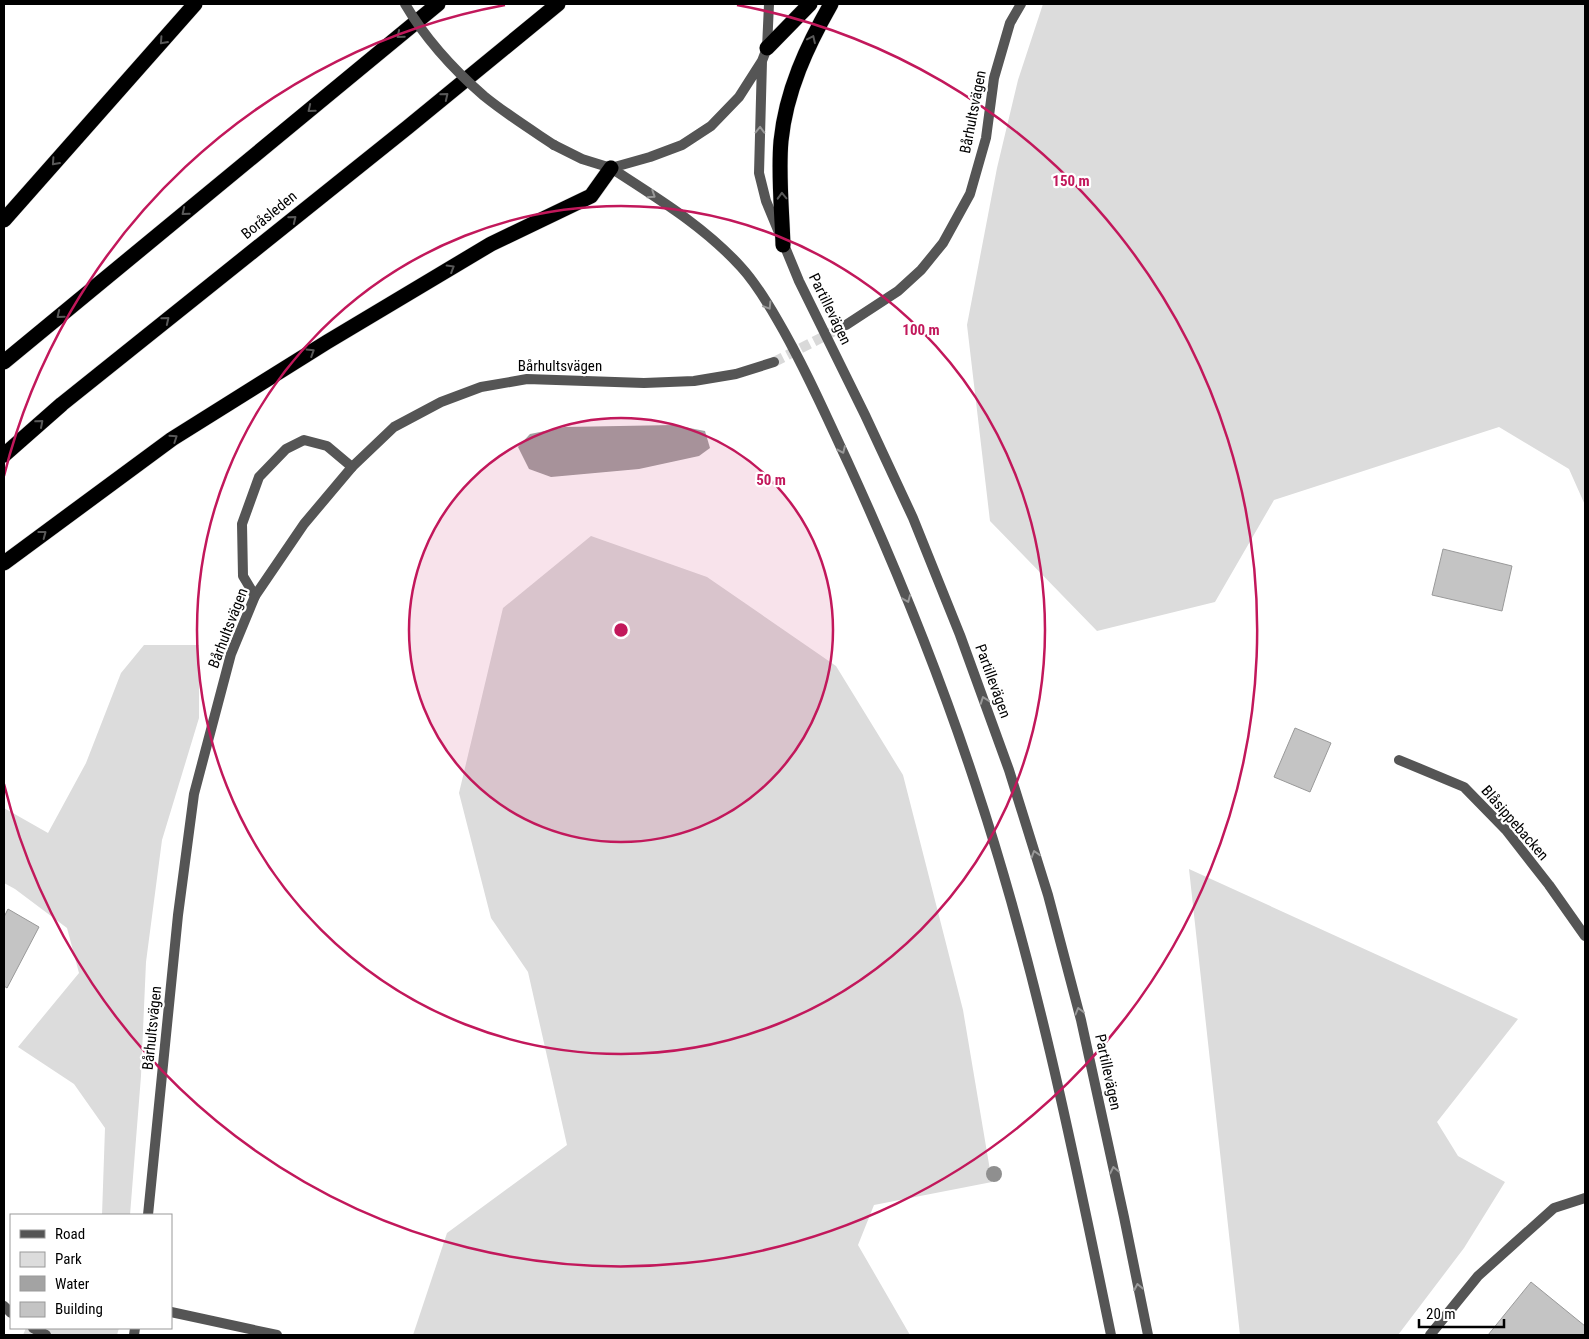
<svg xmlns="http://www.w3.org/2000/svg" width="1589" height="1339" viewBox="0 0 1589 1339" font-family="'Roboto Condensed',sans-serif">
  <rect width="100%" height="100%" fill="#fff"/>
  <!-- green -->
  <path fill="#dcdcdc" d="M1043,4H1585V505L1569,469L1499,427L1274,500L1215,602L1097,631L990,521L967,325L997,168L1018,80Z
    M591,536L707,577L836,666L903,775L963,1010L992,1182L874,1205L858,1245L910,1335H413L447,1233L567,1145L528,972L491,918L459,793L503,608Z
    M144,645H199V718L162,840L146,962L141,1076L130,1215H102L105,1128L74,1084L18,1047L79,973L67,928L15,889L4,883V808L48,833L86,763L121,673Z
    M1189,869L1518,1019L1437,1122L1458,1156L1505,1182L1464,1248L1398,1335H1240Z
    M26,1328H119L117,1335H23Z"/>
  <!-- water -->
  <path fill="#a3a3a3" d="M674,425L705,431L710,448L699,456L639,469L551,477L529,469L518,447L530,434L565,427Z"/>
  <!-- building -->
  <path fill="#c4c4c4" stroke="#999" d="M1443,549L1512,566L1502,611L1432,595Z
    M1295,728L1331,743L1310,792L1274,777Z
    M8,909L39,927L7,988L4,986V917Z
    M1531,1282L1585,1326V1335H1488Z"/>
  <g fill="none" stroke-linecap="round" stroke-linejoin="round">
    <!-- minor-tunnel -->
    <path stroke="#d9d9d9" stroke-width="10" stroke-dasharray="10 5" stroke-linecap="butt" d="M774,362L846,325"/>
    <defs>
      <path id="motorway" d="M767,48L810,4
        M4,220L195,4
        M783,245C782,211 778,174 781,141C786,91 807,46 831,4
        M4,362L438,4
        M4,455L62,404L408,127L558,4
        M4,563L172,439L327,342L491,244L591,196L611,168"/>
    </defs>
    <!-- motorway casing -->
    <use href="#motorway" stroke="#dbdbdb" stroke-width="16"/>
    <!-- service -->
    <path stroke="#555" stroke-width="10" d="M255,596L243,576L242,524L259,477L286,449L304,440L327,446L352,467
      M1399,760L1464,787L1506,830L1549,885L1585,936
      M171,1312L277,1335
      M1430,1335L1478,1276L1554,1208L1585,1198"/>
    <!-- minor -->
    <path stroke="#555" stroke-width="10" d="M846,325L898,291L921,270L943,243L970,194L986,138L994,78L1010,23L1021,4
      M148,1215L178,915L194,794L231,654L255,596L304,524L352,467L394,427L441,402L481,387L527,379L644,383L694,381L736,374L774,362
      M4,1306L11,1313
      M33,1328L46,1335
      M134,1335L135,1328"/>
    <!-- tertiary -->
    <path stroke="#555" stroke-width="10" d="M762,61L759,173L766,201L799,281L865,415L913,518L960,635L1009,770L1048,895L1081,1020L1124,1217L1148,1335
      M554,145L582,159L611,168L650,157L682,145L711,126L739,97L762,61L767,48L769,4
      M611,168C657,198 704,226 741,267C755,282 767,302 778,321C805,367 827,418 850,467C897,570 940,676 975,783C1035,963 1073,1150 1111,1335"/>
    <!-- motorway -->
    <use href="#motorway" stroke="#000" stroke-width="15"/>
    <!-- tertiary-bridge -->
    <path stroke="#555" stroke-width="10" d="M405,4C425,38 454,70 484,96C506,114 530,129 554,145"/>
  </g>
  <!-- trees -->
  <circle fill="#8f8f8f" cx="994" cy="1174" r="8"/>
  <!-- one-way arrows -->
  <defs><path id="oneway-chevron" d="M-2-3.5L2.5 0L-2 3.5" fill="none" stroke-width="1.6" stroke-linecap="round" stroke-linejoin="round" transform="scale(1.25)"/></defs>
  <g stroke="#595959">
    <use href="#oneway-chevron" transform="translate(400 35) rotate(140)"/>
    <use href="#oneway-chevron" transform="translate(812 39) rotate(-65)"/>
    <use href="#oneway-chevron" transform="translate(163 41) rotate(132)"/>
    <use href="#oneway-chevron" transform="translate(445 96) rotate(-39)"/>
    <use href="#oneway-chevron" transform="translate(311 109) rotate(141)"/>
    <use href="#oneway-chevron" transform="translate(55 162) rotate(132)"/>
    <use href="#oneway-chevron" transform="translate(782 196) rotate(-92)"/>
    <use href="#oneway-chevron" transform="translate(185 212) rotate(141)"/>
    <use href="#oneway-chevron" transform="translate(293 219) rotate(-39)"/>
    <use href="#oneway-chevron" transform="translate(451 268) rotate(-31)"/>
    <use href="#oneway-chevron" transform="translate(60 315) rotate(141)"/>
    <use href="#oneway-chevron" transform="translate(166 320) rotate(-39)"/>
    <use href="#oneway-chevron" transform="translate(311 352) rotate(-32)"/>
    <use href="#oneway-chevron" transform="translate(40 423) rotate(-41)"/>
    <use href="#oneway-chevron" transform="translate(174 438) rotate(-34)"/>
    <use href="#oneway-chevron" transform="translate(43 534) rotate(-37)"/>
  </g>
  <g stroke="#999">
    <use href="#oneway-chevron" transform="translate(760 130) rotate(-89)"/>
    <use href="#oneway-chevron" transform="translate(652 195) rotate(33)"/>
    <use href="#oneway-chevron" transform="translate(768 306) rotate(58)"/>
    <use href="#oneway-chevron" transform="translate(842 450) rotate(66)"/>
    <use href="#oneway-chevron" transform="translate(907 599) rotate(68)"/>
    <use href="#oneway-chevron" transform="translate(984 700) rotate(-110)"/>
    <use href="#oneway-chevron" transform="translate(1035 854) rotate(-107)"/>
    <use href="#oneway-chevron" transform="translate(1079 1011) rotate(-105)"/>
    <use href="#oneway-chevron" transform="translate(1114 1170) rotate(-102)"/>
    <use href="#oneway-chevron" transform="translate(1138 1287) rotate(-101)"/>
  </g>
  <!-- distance rings -->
  <circle cx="621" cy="630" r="212" fill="#c2185b" fill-opacity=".12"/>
  <g fill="none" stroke="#c2185b" stroke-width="2.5">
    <circle cx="621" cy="630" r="212"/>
    <circle cx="621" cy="630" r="424"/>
    <path d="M4 476A636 636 0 0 1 505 5M737 5A636 636 0 1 1 4 784"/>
  </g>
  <g text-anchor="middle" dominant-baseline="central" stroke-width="4.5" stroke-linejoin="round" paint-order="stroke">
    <!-- street labels -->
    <g font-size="15" fill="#000" stroke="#fff">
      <text transform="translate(973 112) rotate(-79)">Bårhultsvägen</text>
      <text transform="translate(269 215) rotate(-39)">Boråsleden</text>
      <text transform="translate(830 309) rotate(64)">Partillevägen</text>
      <text x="560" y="366">Bårhultsvägen</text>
      <text transform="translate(228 628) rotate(-69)">Bårhultsvägen</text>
      <text transform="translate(993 681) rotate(70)">Partillevägen</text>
      <text transform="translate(1515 823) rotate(49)">Blåsippebacken</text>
      <text transform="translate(152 1028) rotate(-84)">Bårhultsvägen</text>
      <text transform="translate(1108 1072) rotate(78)">Partillevägen</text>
    </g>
  </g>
  <circle cx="621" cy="630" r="8" fill="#c2185b" stroke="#fff" stroke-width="2.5"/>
  <g font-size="15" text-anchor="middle" font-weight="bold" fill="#c2185b" stroke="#fff" stroke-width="4.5" stroke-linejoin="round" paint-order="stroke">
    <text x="1071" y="186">150 m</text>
    <text x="921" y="335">100 m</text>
    <text x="771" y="485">50 m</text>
  </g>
  <!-- border -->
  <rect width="1589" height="1339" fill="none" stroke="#000000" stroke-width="10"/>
  <!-- legend -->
  <rect x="10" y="1214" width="162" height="115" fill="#ffffff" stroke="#999999"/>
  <rect x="20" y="1230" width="25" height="8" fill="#555555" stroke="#999999"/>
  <text x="55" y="1239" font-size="15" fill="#000000">Road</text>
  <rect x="20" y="1252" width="25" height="15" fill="#dcdcdc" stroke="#999999"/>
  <text x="55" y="1264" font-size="15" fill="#000000">Park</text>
  <rect x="20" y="1276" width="25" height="15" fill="#a3a3a3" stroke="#999999"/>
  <text x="55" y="1289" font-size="15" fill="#000000">Water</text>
  <rect x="20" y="1302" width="25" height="15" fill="#c4c4c4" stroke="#999999"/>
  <text x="55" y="1314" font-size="15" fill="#000000">Building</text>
  <!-- scale -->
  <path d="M1419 1319v8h85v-8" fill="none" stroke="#000000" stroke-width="2.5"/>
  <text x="1426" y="1319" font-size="15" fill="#000000" stroke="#ffffff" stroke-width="4" paint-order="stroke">20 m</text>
</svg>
